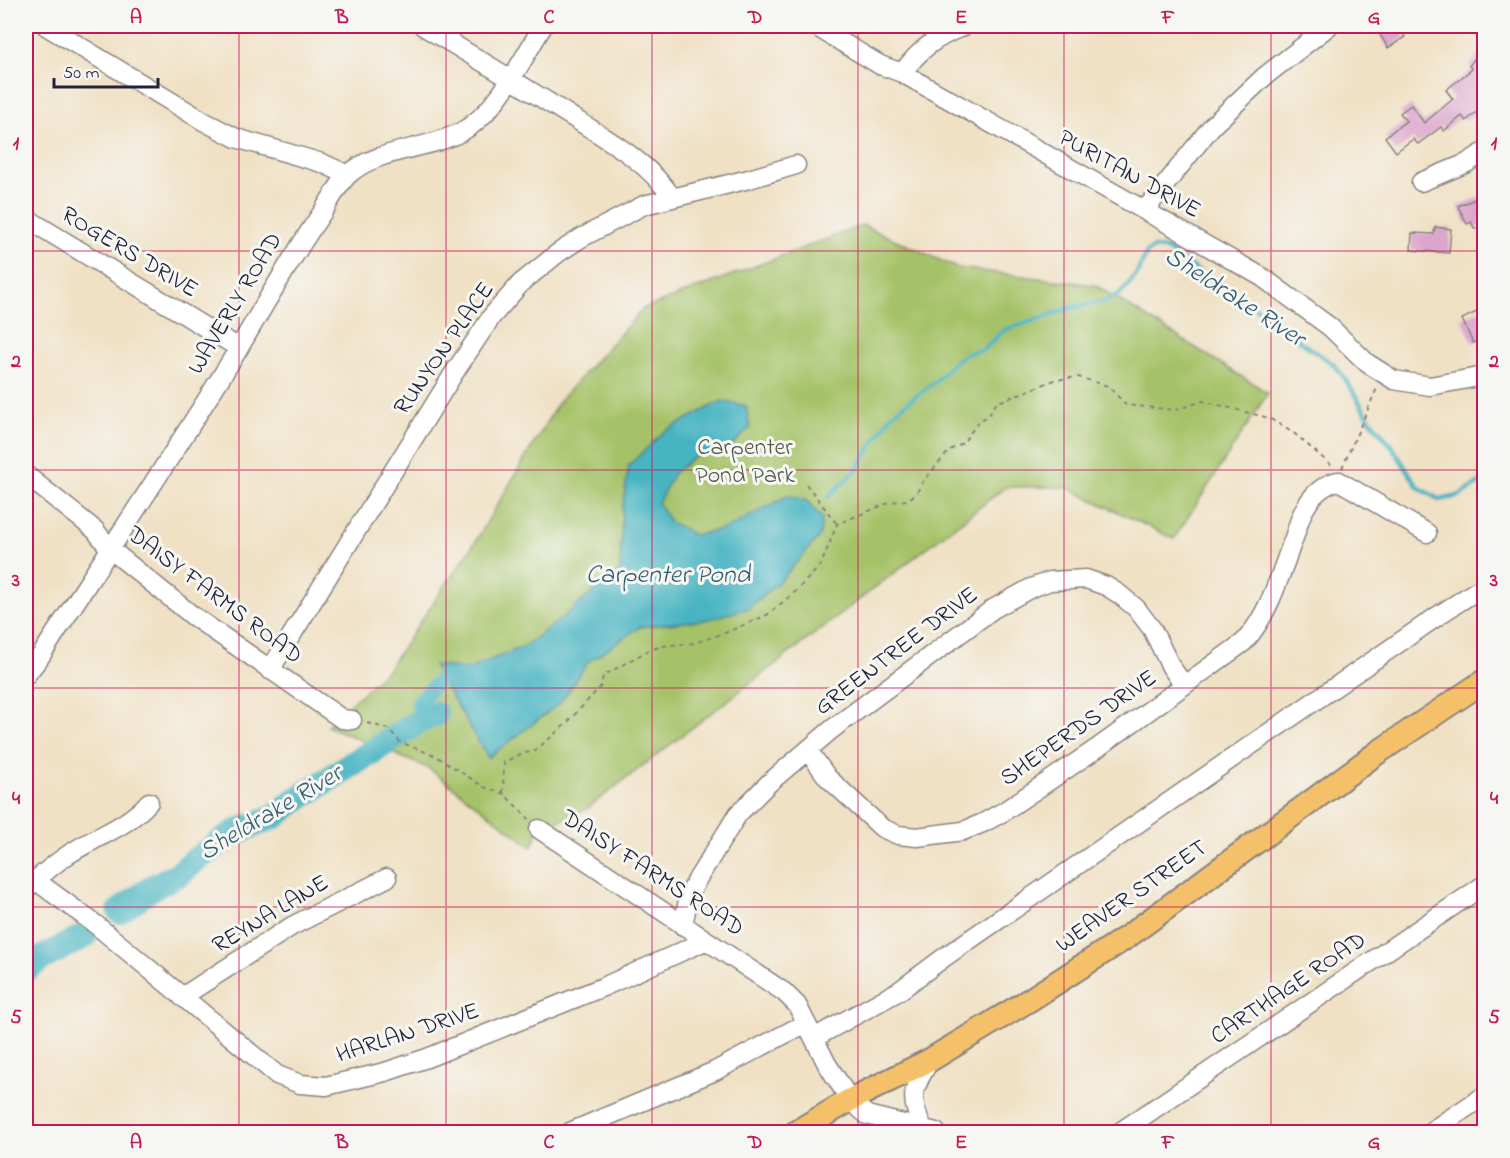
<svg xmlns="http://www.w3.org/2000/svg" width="1510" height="1158" viewBox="0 0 1510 1158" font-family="'Indie Flower',sans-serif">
  <rect width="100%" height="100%" fill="#f6f6f2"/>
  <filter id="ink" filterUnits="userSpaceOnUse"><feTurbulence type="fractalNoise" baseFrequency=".0167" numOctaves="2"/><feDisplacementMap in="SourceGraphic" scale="12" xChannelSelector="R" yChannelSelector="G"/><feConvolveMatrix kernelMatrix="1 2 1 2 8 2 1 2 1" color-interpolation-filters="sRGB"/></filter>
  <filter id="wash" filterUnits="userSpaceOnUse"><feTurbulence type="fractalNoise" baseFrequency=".008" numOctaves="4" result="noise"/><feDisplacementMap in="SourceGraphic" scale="24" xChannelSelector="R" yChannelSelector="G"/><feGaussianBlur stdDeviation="1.35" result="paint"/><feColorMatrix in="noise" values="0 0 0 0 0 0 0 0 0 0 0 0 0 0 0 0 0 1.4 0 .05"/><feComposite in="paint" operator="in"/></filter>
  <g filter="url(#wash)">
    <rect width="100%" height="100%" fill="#f0e1c5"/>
    <!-- green -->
    <path fill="#a6c268" stroke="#647252" stroke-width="1.5" d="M863,225L957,268L1095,285L1268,393L1174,539L1066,487H1006L585,810L539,829L532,847L428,768L327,726L387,670L474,544L560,400L643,309Z"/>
    <!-- water -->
    <path fill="#47b4c2" stroke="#346b7e" stroke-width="1.5" d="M721,401L746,406L750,428L728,449L694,457L674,473L658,503L670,522L695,535L728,528L789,495L807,501L822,518L820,536L783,578L749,608L705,620L640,627L588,662L560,703L488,758L433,665L469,669L524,646L557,622L620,570L622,510L629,465L665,431Z"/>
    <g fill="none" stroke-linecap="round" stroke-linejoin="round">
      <!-- stream -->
      <path stroke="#47b4c2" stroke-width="4.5" d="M828,497L857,469L892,414L936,381L954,362L967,353L983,350L1004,330L1074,307L1107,301L1121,293L1136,275L1147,252L1154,248L1166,249L1219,285L1272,318L1302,343L1332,363L1344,377L1369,418L1393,448L1418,487L1440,500L1458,496L1484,480"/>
      <!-- canal -->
      <path stroke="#47b4c2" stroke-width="15" d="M423,719L418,702L441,679"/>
      <!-- river -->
      <path stroke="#47b4c2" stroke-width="26" d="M120,911L153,887L179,874L194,861L234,833L275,816L293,802L423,719L435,714
        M26,969L40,959L84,936"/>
    </g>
    <g id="blocks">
      <!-- building -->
      <path fill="#dba6cc" d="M1391,26H1398L1405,37L1388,48L1379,33Z
        M1478,54L1485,58V105L1466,121L1462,116L1444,131L1441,127L1418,144L1413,139L1396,152L1385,137L1406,121L1400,113L1411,105L1424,123L1453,99L1446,90L1472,69L1469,66Z
        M1485,195V215L1480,217L1484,224L1475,229L1471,222L1467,224L1458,206Z
        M1435,227L1451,229L1449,253L1411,250L1412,233L1434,234Z
        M1485,308V337L1473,343L1462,319Z"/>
    </g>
  </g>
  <g filter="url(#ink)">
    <use href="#blocks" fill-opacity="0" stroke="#898280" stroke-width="1.5"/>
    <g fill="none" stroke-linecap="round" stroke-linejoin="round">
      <defs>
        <path id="minor" d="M46,26L205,122L236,138L322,163L348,175
          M423,26C473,56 523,86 572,117C608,140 647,161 672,197
          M815,26L880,65L902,73L1262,277L1330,327L1367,363L1394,380L1430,386L1484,376
          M902,73C920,49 936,37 964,26
          M1421,182L1467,163L1484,152
          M1145,210L1212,126L1265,76L1329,26
          M26,218L239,348
          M26,475L95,530L110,549L193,616L342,719L352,720
          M270,670L454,373L492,316L521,283L558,253L581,238L644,205L749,179L796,165
          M26,675L40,657C106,554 175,453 239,348C266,302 292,256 322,213C330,201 337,186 348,175C375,149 427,150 461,132C497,113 522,59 543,26
          M808,750L827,777L882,828L898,835L917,837L963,831L983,823L1003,812L1096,749L1244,642C1270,614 1281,571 1295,535C1298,525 1301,513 1307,505C1313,494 1326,483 1339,481L1427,533
          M539,829L784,992L797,1005L827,1064L850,1100L867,1115L936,1132
          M35,880L95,924L277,1075L300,1084L326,1086L385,1072L427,1058L603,987L705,941
          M26,889C40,876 57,861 74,851C100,835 128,826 149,802
          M683,926L689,895L698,878L738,814L769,783L831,730L993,609L1031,588L1050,581L1086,579L1106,586L1119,594L1136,608L1152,629L1171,667L1184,685
          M182,997L292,926L387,878
          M814,1038L899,991L946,956L1442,613L1484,586
          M923,1128C908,1096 913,1089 930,1060
          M570,1132L715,1071L806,1023
          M1120,1132L1484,885
          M1430,1132L1484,1096"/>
        <path id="major" d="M796,1132L850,1100L930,1060L1031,999L1127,937L1377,753L1484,681"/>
      </defs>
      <!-- minor casing -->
      <use href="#minor" stroke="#898280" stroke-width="21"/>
      <!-- major casing -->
      <use href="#major" stroke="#898280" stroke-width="26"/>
      <!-- path -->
      <path stroke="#898280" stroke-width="2" stroke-dasharray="4.5 4.5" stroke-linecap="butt" d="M1342,468L1377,388
        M806,484L837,524
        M367,723L389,729L400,742L436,756L484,787L503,793L529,819
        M503,793L504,762L521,754L535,751L566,724L601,686L603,676L647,651L662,646L694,643L725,633L767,615L795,592L821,565L837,524L891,502L907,500L916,494L924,480L950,450L963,443L978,422L989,415L996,403L1055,380L1078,377L1108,386L1126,405L1176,410L1203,401L1269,418L1295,434L1331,465"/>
      <!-- minor -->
      <use href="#minor" stroke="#fff" stroke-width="18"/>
      <!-- major -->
      <use href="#major" stroke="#f4c16a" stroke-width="22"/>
    </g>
  </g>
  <!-- grid -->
  <path fill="none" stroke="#c2185b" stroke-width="1.5" stroke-opacity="0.55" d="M239,26V1132M446,26V1132M652,26V1132M858,26V1132M1064,26V1132M1271,26V1132M26,251H1484M26,470H1484M26,688H1484M26,907H1484"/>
  <g text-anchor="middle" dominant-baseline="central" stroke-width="6" stroke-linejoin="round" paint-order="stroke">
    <!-- street labels -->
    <g font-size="24" fill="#22223b" stroke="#f6f6f2">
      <text transform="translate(1129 175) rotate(29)">PURITAN DRIVE</text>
      <text transform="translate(129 253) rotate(31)">ROGERS DRIVE</text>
      <text transform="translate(236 304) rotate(-59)">WAVERLY ROAD</text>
      <text transform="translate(445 349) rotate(-55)">RUNYON PLACE</text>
      <text transform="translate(214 596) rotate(37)">DAISY FARMS ROAD</text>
      <text transform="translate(897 652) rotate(-37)">GREENTREE DRIVE</text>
      <text transform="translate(1079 729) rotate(-35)">SHEPERDS DRIVE</text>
      <text transform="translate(652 874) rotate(33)">DAISY FARMS ROAD</text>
      <text transform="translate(1132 897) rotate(-35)">WEAVER STREET</text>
      <text transform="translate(271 915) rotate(-31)">REYNA LANE</text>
      <text transform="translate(1289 989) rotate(-34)">CARTHAGE ROAD</text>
      <text transform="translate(408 1034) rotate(-18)">HARLAN DRIVE</text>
    </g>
    <!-- park labels -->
    <g font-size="24" fill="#505a4b" stroke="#f6f6f2">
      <text x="745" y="448">Carpenter<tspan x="745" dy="28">Pond Park</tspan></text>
    </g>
    <!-- water labels -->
    <g font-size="26" font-style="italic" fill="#315c71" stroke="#f6f6f2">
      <text transform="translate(1234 298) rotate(33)">Sheldrake River</text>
      <text x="668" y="576">Carpenter Pond</text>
      <text transform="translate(271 814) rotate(-31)">Sheldrake River</text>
    </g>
  </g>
  <!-- margin -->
  <rect width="1510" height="1158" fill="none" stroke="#f6f6f2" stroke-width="66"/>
  <!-- scale -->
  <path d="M54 78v9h104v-9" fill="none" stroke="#22223b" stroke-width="3"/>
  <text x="63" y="78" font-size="18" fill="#22223b" stroke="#f6f6f2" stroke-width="4.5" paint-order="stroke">50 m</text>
  <rect x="33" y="33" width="1444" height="1092" fill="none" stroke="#c2185b" stroke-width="2"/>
  <g font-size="20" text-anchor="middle" font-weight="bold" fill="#c2185b">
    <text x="136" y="23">A</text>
    <text x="342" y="23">B</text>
    <text x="549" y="23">C</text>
    <text x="755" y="23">D</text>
    <text x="961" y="23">E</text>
    <text x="1168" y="23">F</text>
    <text x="1374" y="23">G</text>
    <text x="16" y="149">1</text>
    <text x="1494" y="149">1</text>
    <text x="16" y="367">2</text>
    <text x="1494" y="367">2</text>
    <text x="16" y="586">3</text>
    <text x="1494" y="586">3</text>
    <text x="16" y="804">4</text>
    <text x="1494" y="804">4</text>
    <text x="16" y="1023">5</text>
    <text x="1494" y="1023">5</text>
    <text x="136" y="1148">A</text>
    <text x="342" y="1148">B</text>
    <text x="549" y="1148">C</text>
    <text x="755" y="1148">D</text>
    <text x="961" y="1148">E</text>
    <text x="1168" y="1148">F</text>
    <text x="1374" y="1148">G</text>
  </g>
</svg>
